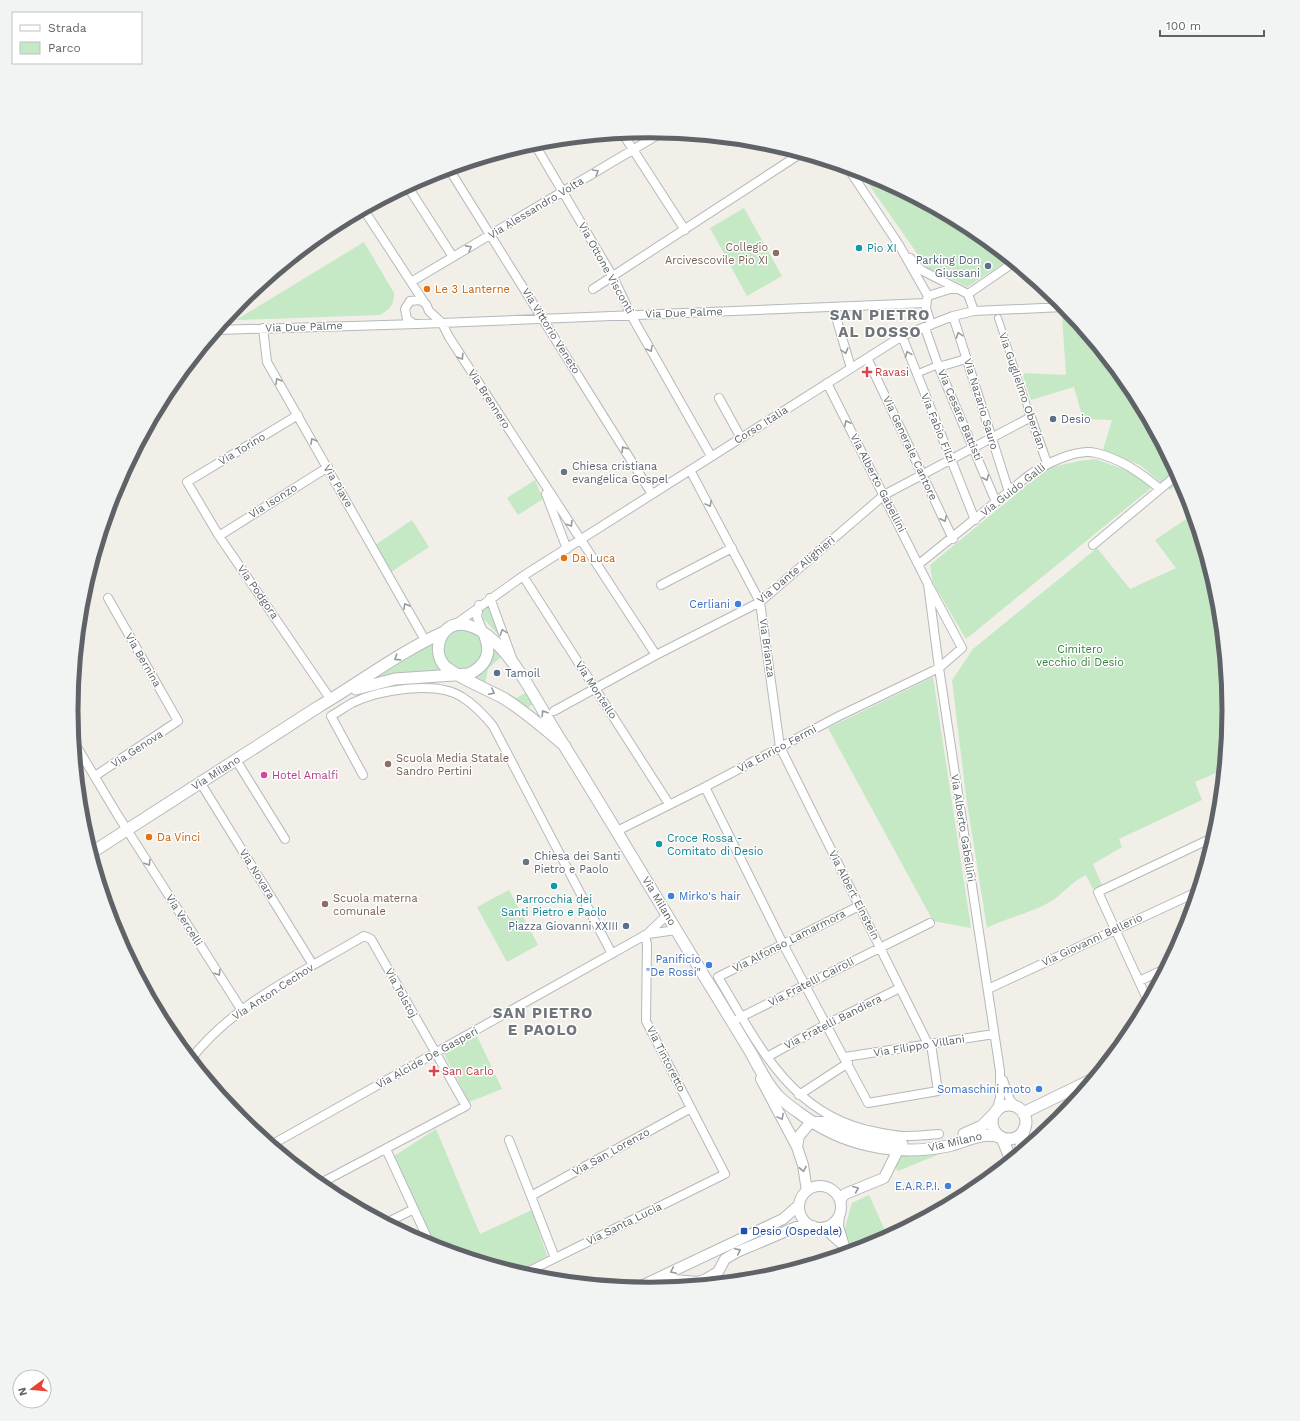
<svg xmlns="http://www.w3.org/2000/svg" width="1300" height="1421" viewBox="0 0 1300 1421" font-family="'Work Sans',sans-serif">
  <rect width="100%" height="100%" fill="#f1efe8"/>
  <!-- green -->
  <path fill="#c5e8c5" d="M860,172L872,176L972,229L1009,260L967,287L938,272L928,269Z
    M744,208L782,276L747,296L710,228Z
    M364,242L394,293C394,305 390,309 380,315L236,320Z
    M1062,315L1072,316L1132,389L1181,481L1170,490L1140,465L1103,450L1112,420L1083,419L1074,387L1031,400L1023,376L1025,373L1066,375Z
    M1095,459L1134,473L1151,488L966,639L933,583L930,565L1048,468L1079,461Z
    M535,480L543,499L518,515L507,498Z
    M1192,515L1218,598L1229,711L1223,770L1195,782L1202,800L1119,839L1122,847L1093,864L1102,885L1093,889L1086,875C1071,881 1062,896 1048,903C1028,914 1006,918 987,928L966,796L952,680L973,649L1097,548L1130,589L1176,568L1155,540Z
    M412,520L429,547L391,572L375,545Z
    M489,603L501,638L483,618V611Z
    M443 649a20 20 0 1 1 40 0a20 20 0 1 1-40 0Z
    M436,639L445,671H415L378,679L375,675Z
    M492,647L502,656L488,669L485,684L473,680L471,675Z
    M933,677L971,928L933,921L828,728Z
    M496,687L516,698L525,693L523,688L533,704L526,709L495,688Z
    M509,890L538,945L507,962L477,907Z
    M477,1036L502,1089L469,1102L444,1054Z
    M436,1129L480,1234L532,1210L547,1256L516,1272L436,1248L394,1156Z
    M952,1149L898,1171L895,1167L897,1157L904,1153Z
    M869,1195L888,1237L871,1246L853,1251L844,1231L852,1203Z"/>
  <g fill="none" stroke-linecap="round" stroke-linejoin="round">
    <defs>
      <path id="pedestrian" d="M998,318L1028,409
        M916,374L938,365"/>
      <path id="minor" d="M623,134L685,230
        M534,143L613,277L631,315L711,456
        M848,168L899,245L928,296
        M449,169L652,494
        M408,187L453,257
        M364,210L424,302
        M910,258L921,270L968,294L974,311
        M411,282L661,133
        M593,289L800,154
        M968,294L1013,263
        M928,296L950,289H958
        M1055,297L1056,307
        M927,299L926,308L931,325
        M833,307L851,368
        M953,316L1009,492
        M414,324L407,319L405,309L410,301L420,300L426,304L429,311L442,323L449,337C518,443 586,549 656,655
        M263,328L267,362L425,640
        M925,328L938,365L996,502
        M217,330L417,324L926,303
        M902,336L975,520
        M867,358L953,539
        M938,365L942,366L966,359
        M827,383L928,584L939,668L1000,1071V1098L996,1112
        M719,398L741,438
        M1028,409L1047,463
        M298,415L187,482L219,536L331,700
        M690,470L760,602L780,747L928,1044
        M546,494L567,549
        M219,536L328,467
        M1093,545L1177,475
        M919,564L1028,476C1043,465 1076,448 1096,453C1121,459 1141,473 1160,489
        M523,576L669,804
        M661,585L732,548
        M490,598L512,658
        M479,605L477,617L484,634
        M453,626L523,576L902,336L953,316L974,311L1064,307
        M554,711L656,655L760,602L884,495L1031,417
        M74,742L117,814L241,1009
        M236,760L285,839
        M363,775L331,716C338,712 345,707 352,703C379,690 436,680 462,697C475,705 484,715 493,726L612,954
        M95,776L178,721L108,598
        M200,782L313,965
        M705,787L783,944L868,1103L938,1091L931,1044
        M617,831L705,787L839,716L939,668L962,648L930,588
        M859,906L718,977C756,1040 787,1109 864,1129C877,1132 892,1136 906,1136C917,1136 928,1135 939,1134
        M648,934L676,930
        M1139,981L1165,969
        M988,989L1197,892
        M1148,1001L1098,892L1214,837
        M739,1018L930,923
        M767,1057L827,1024L900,988
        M845,1057L994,1034
        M191,1059C234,1003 305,971 364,936L371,939L466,1106L319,1184
        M1003,1080L1010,1100L1017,1108
        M799,1095L848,1063
        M509,1140L531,1196
        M271,1145L647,934L667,915
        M386,1149L431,1246
        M840,1213L839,1226L847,1253
        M386,1223L414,1209
        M823,1228L844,1247
        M555,1258L531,1196L691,1108
        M523,1274L725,1174L646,1021L647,944L645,935"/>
      <path id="tertiary" d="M761,1079L797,1147L803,1165L807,1191
        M797,1147L799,1136L811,1122H826
        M799 1207a21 21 0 1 1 42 0a21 21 0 1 1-42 0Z
        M840,1200L845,1194L884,1178L898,1150
        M637,1288L783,1219L799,1205
        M658,1289L674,1280L698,1282L706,1279L718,1272L725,1259L737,1252L796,1227L813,1226"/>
      <path id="secondary" d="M356,689L395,679L469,674C487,665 492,652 484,634
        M565,746C545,729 527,713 505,699C491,691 450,674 443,664C437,655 437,644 442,635C456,614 480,628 494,641C518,662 542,711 560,739C612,822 662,908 714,992C726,1012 739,1033 751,1053C760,1069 766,1083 778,1096C784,1102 791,1107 798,1112C841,1145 895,1157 948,1146C966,1142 983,1130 1002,1138L1011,1160
        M91,853L318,707C359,683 401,651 444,632
        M992 1122a17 17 0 1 1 34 0a17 17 0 1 1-34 0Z
        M1023,1113L1093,1079
        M832,1125L873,1140L902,1144
        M964,1134L982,1126L996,1112
        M1020,1152L1024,1129"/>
    </defs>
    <!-- pedestrian casing -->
    <use href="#pedestrian" stroke="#b5b8bc" stroke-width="8"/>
    <!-- minor casing -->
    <use href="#minor" stroke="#b5b8bc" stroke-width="10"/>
    <!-- tertiary casing -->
    <use href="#tertiary" stroke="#b5b8bc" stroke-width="12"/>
    <!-- secondary casing -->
    <use href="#secondary" stroke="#b6babf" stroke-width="13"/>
    <!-- pedestrian -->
    <use href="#pedestrian" stroke="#fff" stroke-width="6"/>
    <!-- minor -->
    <use href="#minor" stroke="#fff" stroke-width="8"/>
    <!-- tertiary -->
    <use href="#tertiary" stroke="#fff" stroke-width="10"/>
    <!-- secondary -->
    <use href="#secondary" stroke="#fff" stroke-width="11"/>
  </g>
  <!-- one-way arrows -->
  <defs><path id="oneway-chevron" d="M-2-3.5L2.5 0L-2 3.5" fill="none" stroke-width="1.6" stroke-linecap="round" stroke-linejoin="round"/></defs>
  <g stroke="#979a9d">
    <use href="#oneway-chevron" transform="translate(596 172) rotate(-31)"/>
    <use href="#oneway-chevron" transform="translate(469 248) rotate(-29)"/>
    <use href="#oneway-chevron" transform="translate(959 335) rotate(-108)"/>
    <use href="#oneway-chevron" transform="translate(650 349) rotate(60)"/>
    <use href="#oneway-chevron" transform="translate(845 351) rotate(74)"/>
    <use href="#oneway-chevron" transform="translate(908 354) rotate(-111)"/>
    <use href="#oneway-chevron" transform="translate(461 357) rotate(57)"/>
    <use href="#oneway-chevron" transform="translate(278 381) rotate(-120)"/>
    <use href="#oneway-chevron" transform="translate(847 423) rotate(-117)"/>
    <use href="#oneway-chevron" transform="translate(313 441) rotate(-120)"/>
    <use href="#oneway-chevron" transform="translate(624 449) rotate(-122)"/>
    <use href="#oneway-chevron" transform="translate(986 478) rotate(67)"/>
    <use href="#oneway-chevron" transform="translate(709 504) rotate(62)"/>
    <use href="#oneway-chevron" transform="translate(944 519) rotate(65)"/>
    <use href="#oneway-chevron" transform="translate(570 524) rotate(58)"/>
    <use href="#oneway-chevron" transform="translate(406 606) rotate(-119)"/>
    <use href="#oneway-chevron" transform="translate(503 632) rotate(-110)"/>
    <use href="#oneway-chevron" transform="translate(397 658) rotate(147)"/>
    <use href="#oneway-chevron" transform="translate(492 692) rotate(27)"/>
    <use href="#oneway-chevron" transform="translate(544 713) rotate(-122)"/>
    <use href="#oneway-chevron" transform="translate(148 863) rotate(58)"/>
    <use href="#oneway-chevron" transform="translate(218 973) rotate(58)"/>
    <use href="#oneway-chevron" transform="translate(781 1117) rotate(62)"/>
    <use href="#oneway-chevron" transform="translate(803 1169) rotate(79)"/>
    <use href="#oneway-chevron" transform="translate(856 1189) rotate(-23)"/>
    <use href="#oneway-chevron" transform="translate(738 1251) rotate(-26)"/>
    <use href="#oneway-chevron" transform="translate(673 1271) rotate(155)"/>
  </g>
  <!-- markers -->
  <g fill="#0f9aa8" stroke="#fff" stroke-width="1.5">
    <circle cx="859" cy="248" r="4"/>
    <circle cx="659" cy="844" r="4"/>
    <circle cx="554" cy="886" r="4"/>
  </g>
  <g fill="#8d6e63" stroke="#fff" stroke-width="1.5">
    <circle cx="776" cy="253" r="4"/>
    <circle cx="388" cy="764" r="4"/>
    <circle cx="325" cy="904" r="4"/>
  </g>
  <g fill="#5c6f8a" stroke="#fff" stroke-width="1.5">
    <circle cx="988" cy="266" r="4"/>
    <circle cx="1053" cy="419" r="4"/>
    <circle cx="497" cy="673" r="4"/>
    <circle cx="626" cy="926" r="4"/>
  </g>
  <g fill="#e8710a" stroke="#fff" stroke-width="1.5">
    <circle cx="427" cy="289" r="4"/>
    <circle cx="564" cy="558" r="4"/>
    <circle cx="149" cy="837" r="4"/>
  </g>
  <g fill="#e0444e" stroke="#fff" stroke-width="1.5">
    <path d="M865 366h4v4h4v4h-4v4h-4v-4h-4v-4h4z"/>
    <path d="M432 1065h4v4h4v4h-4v4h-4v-4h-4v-4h4z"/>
  </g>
  <g fill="#6b7280" stroke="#fff" stroke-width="1.5">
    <circle cx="564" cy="472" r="4"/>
    <circle cx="526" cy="862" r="4"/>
  </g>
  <g fill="#3f7fe0" stroke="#fff" stroke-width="1.5">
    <circle cx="738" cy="604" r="4"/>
    <circle cx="671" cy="896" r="4"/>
    <circle cx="709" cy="965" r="4"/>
    <circle cx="1039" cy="1089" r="4"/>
    <circle cx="948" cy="1186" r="4"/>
  </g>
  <circle fill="#d1479c" stroke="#fff" stroke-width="1.5" cx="264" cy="775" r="4"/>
  <rect fill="#1a4fb4" stroke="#fff" stroke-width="1.5" x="740" y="1227" width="8" height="8" rx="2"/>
  <g text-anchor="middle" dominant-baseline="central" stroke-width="3" stroke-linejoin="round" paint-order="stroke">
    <!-- street labels -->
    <g font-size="11" fill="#5f6368" stroke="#fff">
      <text transform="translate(536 208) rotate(-31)">Via Alessandro Volta</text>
      <text transform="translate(606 268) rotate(61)">Via Ottone Visconti</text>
      <text transform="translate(684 313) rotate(-2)">Via Due Palme</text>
      <text transform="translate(304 327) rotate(-2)">Via Due Palme</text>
      <text transform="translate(551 331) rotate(58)">Via Vittorio Veneto</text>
      <text transform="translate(1022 391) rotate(71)">Via Guglielmo Oberdan</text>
      <text transform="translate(489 399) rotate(57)">Via Brennero</text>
      <text transform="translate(981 404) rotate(73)">Via Nazario Sauro</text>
      <text transform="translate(960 415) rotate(67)">Via Cesare Battisti</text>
      <text transform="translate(761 425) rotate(-32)">Corso Italia</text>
      <text transform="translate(938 428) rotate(68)">Via Fabio Filzi</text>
      <text transform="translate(910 448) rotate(65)">Via Generale Cantore</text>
      <text transform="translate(242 449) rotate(-31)">Via Torino</text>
      <text transform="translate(878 483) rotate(63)">Via Alberto Gabellini</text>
      <text transform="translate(338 486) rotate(60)">Via Piave</text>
      <text transform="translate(1013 490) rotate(-38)">Via Guido Galli</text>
      <text transform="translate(273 501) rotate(-32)">Via Isonzo</text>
      <text transform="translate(796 570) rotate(-40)">Via Dante Alighieri</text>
      <text transform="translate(258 592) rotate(55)">Via Podgora</text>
      <text transform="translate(767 648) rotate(82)">Via Brianza</text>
      <text transform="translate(143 660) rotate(60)">Via Bernina</text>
      <text transform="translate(596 690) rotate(57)">Via Montello</text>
      <text transform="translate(137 749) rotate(-33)">Via Genova</text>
      <text transform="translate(777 749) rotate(-28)">Via Enrico Fermi</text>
      <text transform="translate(216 773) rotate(-32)">Via Milano</text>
      <text transform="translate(963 828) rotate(81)">Via Alberto Gabellini</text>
      <text transform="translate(257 874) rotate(58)">Via Novara</text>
      <text transform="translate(854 895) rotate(63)">Via Albert Einstein</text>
      <text transform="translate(659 901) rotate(59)">Via Milano</text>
      <text transform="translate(184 920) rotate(58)">Via Vercelli</text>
      <text transform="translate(1092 940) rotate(-25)">Via Giovanni Bellerio</text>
      <text transform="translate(789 941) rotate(-27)">Via Alfonso Lamarmora</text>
      <text transform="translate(811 982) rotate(-27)">Via Fratelli Cairoli</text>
      <text transform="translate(273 992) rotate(-33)">Via Anton Cechov</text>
      <text transform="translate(401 993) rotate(61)">Via Tolstoj</text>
      <text transform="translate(833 1022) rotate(-27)">Via Fratelli Bandiera</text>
      <text transform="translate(919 1046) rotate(-9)">Via Filippo Villani</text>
      <text transform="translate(427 1058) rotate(-29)">Via Alcide De Gasperi</text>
      <text transform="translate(666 1059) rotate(63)">Via Tintoretto</text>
      <text transform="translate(955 1142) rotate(-13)">Via Milano</text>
      <text transform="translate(611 1152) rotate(-29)">Via San Lorenzo</text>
      <text transform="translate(624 1224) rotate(-26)">Via Santa Lucia</text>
    </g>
    <!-- education labels -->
    <g font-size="11" fill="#785e54" stroke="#fff" text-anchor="start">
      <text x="768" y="247" text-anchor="end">Collegio<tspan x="768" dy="13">Arcivescovile Pio XI</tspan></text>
      <text x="396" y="758">Scuola Media Statale<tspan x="396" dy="13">Sandro Pertini</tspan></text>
      <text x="333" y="898">Scuola materna<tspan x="333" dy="13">comunale</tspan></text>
    </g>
    <!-- culture labels -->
    <g font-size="11" fill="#0d838f" stroke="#fff" text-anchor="start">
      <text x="867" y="248">Pio XI</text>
      <text x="667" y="838">Croce Rossa -<tspan x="667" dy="13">Comitato di Desio</tspan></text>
      <text x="554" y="899" text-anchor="middle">Parrocchia dei<tspan x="554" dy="13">Santi Pietro e Paolo</tspan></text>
    </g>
    <!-- service labels -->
    <g font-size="11" fill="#4e5e75" stroke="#fff" text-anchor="end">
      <text x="980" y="260">Parking Don<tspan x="980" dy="13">Giussani</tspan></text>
      <text x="1061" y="419" text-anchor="start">Desio</text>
      <text x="505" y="673" text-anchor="start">Tamoil</text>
      <text x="618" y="926">Piazza Giovanni XXIII</text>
    </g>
    <!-- food labels -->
    <g font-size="11" fill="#c56008" stroke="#fff" text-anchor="start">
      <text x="435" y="289">Le 3 Lanterne</text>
      <text x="572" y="558">Da Luca</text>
      <text x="157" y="837">Da Vinci</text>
    </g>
    <!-- health labels -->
    <g font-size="11" fill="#be3a42" stroke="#fff" text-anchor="start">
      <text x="875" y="372">Ravasi</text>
      <text x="442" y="1071">San Carlo</text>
    </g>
    <!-- worship labels -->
    <g font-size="11" fill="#5b616d" stroke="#fff" text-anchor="start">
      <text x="572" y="466">Chiesa cristiana<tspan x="572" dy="13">evangelica Gospel</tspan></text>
      <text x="534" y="856">Chiesa dei Santi<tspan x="534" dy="13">Pietro e Paolo</tspan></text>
    </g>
    <!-- shop labels -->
    <g font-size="11" fill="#366cbe" stroke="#fff" text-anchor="end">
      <text x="730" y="604">Cerliani</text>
      <text x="679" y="896" text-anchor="start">Mirko's hair</text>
      <text x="701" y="959">Panificio<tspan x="701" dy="13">"De Rossi"</tspan></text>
      <text x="1031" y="1089">Somaschini moto</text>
      <text x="940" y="1186">E.A.R.P.I.</text>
    </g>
    <!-- park labels -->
    <g font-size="11" fill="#348238" stroke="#fff">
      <text x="1080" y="649">Cimitero<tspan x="1080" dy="13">vecchio di Desio</tspan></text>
    </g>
    <!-- hotel labels -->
    <g font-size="11" fill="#b23c85" stroke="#fff" text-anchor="start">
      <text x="272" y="775">Hotel Amalfi</text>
    </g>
    <!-- transit labels -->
    <g font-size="11" fill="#164399" stroke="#fff" text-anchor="start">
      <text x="752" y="1231">Desio (Ospedale)</text>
    </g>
    <!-- district labels -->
    <g font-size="15" font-weight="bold" letter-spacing="1" fill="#70757a" stroke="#fff">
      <text x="880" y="315">SAN PIETRO<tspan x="880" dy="17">AL DOSSO</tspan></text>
      <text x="543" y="1013">SAN PIETRO<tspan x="543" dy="17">E PAOLO</tspan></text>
    </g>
  </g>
  <!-- crop -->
  <path d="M0 0H1300V1421H0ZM78 710a572 572 0 1 1 1144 0a572 572 0 1 1-1144 0Z" fill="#f2f3f3" fill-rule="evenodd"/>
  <path fill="none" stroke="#5f6368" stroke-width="5" d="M78 710a572 572 0 1 1 1144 0a572 572 0 1 1-1144 0Z"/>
  <!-- legend -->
  <rect x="12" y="12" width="130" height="52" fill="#ffffff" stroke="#bfc1c3"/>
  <rect x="20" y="25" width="20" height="6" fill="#ffffff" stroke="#bfc1c3"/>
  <text x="48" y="32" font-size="12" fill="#5f6368">Strada</text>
  <rect x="20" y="42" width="20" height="12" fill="#c5e8c5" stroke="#bfc1c3"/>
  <text x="48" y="52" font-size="12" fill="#5f6368">Parco</text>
  <!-- north arrow -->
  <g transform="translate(32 1389) rotate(254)"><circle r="19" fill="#ffffff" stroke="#bfc1c3"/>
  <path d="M0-3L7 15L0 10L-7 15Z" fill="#ea4335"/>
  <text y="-6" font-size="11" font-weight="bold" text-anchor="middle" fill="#5f6368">N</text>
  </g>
  <!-- scale -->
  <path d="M1160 30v6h104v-6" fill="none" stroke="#5f6368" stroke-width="2"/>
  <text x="1166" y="30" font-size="12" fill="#5f6368" stroke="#ffffff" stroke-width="3" paint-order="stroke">100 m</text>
</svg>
